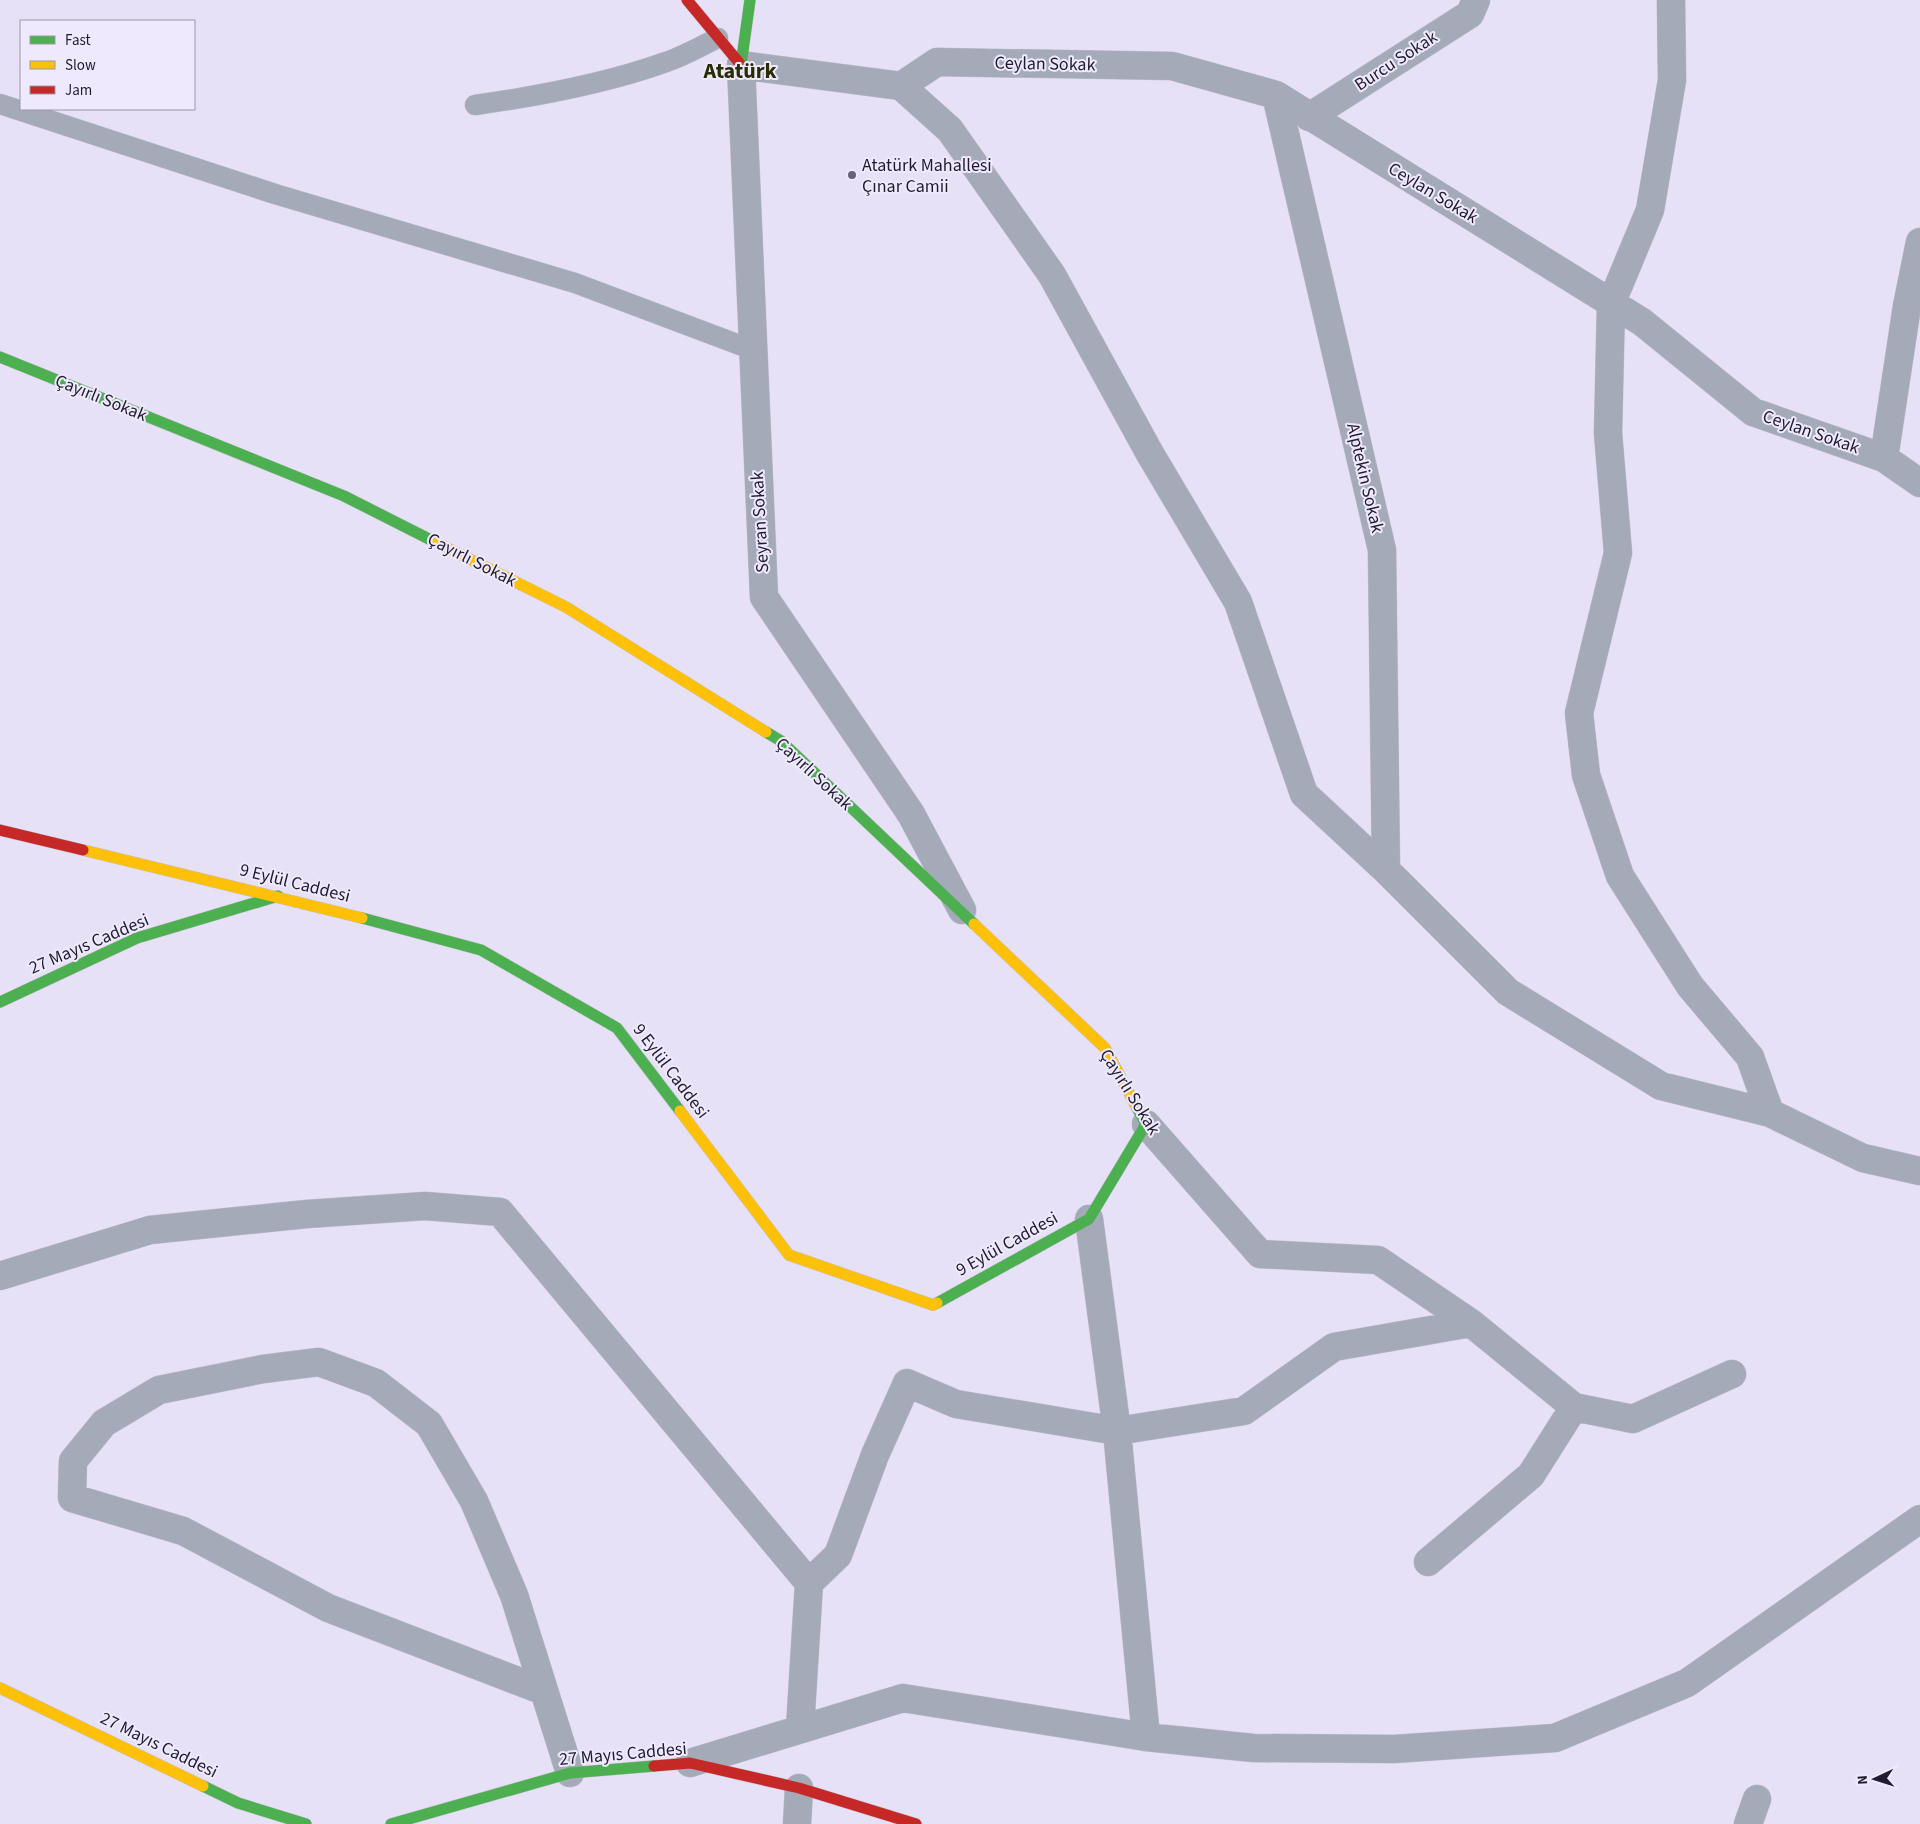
<svg xmlns="http://www.w3.org/2000/svg" width="1920" height="1824" viewBox="0 0 1920 1824" font-family="'Source Sans 3',sans-serif">
  <rect width="100%" height="100%" fill="#e7e1f7"/>
  <g fill="none" stroke-linecap="round" stroke-linejoin="round">
    <defs>
      <path id="lane" d="M0,104L275,194L575,283L753,350
        M475,105C539,96 605,84 666,62C684,56 701,46 718,38"/>
      <path id="street" d="M1671,0L1672,80L1650,210L1611,304L1608,433L1618,553L1579,713L1586,775L1620,876L1690,986L1750,1057L1770,1113
        M901,86L937,62L1172,66L1276,95L1642,322L1753,412L1884,458L1920,483
        M1276,95L1382,550L1386,870
        M1309,117L1470,14L1476,0
        M1884,458L1907,306L1920,242
        M962,910L911,814L764,597L741,65L901,86L950,130L1052,275L1149,452L1238,602L1304,794L1386,870L1508,992L1661,1086L1770,1113L1863,1158L1920,1171
        M1146,1124L1260,1254L1378,1260L1471,1323
        M1089,1219L1117,1431L1146,1737
        M0,1276L150,1230L307,1214L425,1206L500,1212L809,1583
        M1428,1562L1531,1475L1574,1407
        M544,1691L328,1608L183,1531L72,1498L73,1461L104,1423L159,1390L263,1369L319,1362L376,1383L429,1424L474,1501L514,1595L570,1773
        M800,1728L809,1583L838,1555L875,1455L907,1383L956,1404L1117,1431L1244,1411L1334,1347L1471,1323L1574,1407L1633,1419L1732,1374
        M690,1763L903,1698L1146,1737L1253,1748L1394,1749L1555,1738L1687,1683L1920,1519
        M797,1824L799,1788
        M1748,1824L1757,1799"/>
      <path id="fast" d="M741,65L750,0
        M0,357L344,496L435,542
        M766,732L781,741L974,924
        M362,918L481,950L617,1028L680,1111
        M0,1002L137,938L278,896
        M937,1303L1089,1219L1146,1124L1136,1106
        M203,1786L238,1803L306,1824
        M391,1824L570,1773L654,1766"/>
      <path id="slow" d="M435,542L566,607L766,732
        M83,850L362,918
        M974,924L1105,1048L1136,1106
        M680,1111L789,1255L933,1305L937,1303
        M0,1688L203,1786"/>
      <path id="jam" d="M687,0L741,65
        M0,830L83,850
        M654,1766L690,1763L799,1788L916,1824"/>
    </defs>
    <!-- lane casing -->
    <use href="#lane" stroke="#c4bfd1" stroke-width="21"/>
    <!-- street casing -->
    <use href="#street" stroke="#c4bfd1" stroke-width="29"/>
    <!-- fast casing -->
    <use href="#fast" stroke="#c4bfd1" stroke-width="12"/>
    <!-- slow casing -->
    <use href="#slow" stroke="#c4bfd1" stroke-width="12"/>
    <!-- jam casing -->
    <use href="#jam" stroke="#c4bfd1" stroke-width="12"/>
    <!-- lane -->
    <use href="#lane" stroke="#a4aab7" stroke-width="20"/>
    <!-- street -->
    <use href="#street" stroke="#a4aab7" stroke-width="28"/>
    <!-- fast -->
    <use href="#fast" stroke="#4caf50" stroke-width="11"/>
    <!-- slow -->
    <use href="#slow" stroke="#ffc107" stroke-width="11"/>
    <!-- jam -->
    <use href="#jam" stroke="#c62828" stroke-width="11"/>
  </g>
  <!-- markers -->
  <circle fill="#676274" stroke="#eee9fd" stroke-width="2" cx="852" cy="175" r="5"/>
  <g text-anchor="middle" dominant-baseline="central" stroke-width="4" stroke-linejoin="round" paint-order="stroke">
    <!-- street labels -->
    <g font-size="18" fill="#221d2e" stroke="#eee9fd">
      <text transform="translate(1396 61) rotate(-33)">Burcu Sokak</text>
      <text transform="translate(1045 64) rotate(1)">Ceylan Sokak</text>
      <text transform="translate(1433 193) rotate(31)">Ceylan Sokak</text>
      <text transform="translate(101 398) rotate(22)">Çayırlı Sokak</text>
      <text transform="translate(1811 432) rotate(19)">Ceylan Sokak</text>
      <text transform="translate(1365 478) rotate(77)">Alptekin Sokak</text>
      <text transform="translate(760 522) rotate(-93)">Seyran Sokak</text>
      <text transform="translate(472 560) rotate(27)">Çayırlı Sokak</text>
      <text transform="translate(814 774) rotate(43)">Çayırlı Sokak</text>
      <text transform="translate(295 883) rotate(14)">9 Eylül Caddesi</text>
      <text transform="translate(89 944) rotate(-23)">27 Mayıs Caddesi</text>
      <text transform="translate(671 1071) rotate(53)">9 Eylül Caddesi</text>
      <text transform="translate(1130 1092) rotate(58)">Çayırlı Sokak</text>
      <text transform="translate(1007 1244) rotate(-29)">9 Eylül Caddesi</text>
      <text transform="translate(159 1745) rotate(26)">27 Mayıs Caddesi</text>
      <text transform="translate(623 1754) rotate(-5)">27 Mayıs Caddesi</text>
    </g>
    <!-- poi labels -->
    <g font-size="18" fill="#221d2e" stroke="#eee9fd" text-anchor="start">
      <text x="862" y="165">Atatürk Mahallesi<tspan x="862" dy="21">Çınar Camii</tspan></text>
    </g>
    <!-- district labels -->
    <g font-size="22" font-weight="bold" fill="#282d05" stroke="#eee9fd">
      <text x="740" y="71">Atatürk</text>
    </g>
  </g>
  <!-- legend -->
  <rect x="20" y="20" width="175" height="90" fill="#eee9fd" stroke="#9c97aa"/>
  <rect x="30" y="36" width="25" height="8" fill="#4caf50" stroke="#9c97aa"/>
  <text x="65" y="45" font-size="15" fill="#221d2e">Fast</text>
  <rect x="30" y="61" width="25" height="8" fill="#ffc107" stroke="#9c97aa"/>
  <text x="65" y="70" font-size="15" fill="#221d2e">Slow</text>
  <rect x="30" y="86" width="25" height="8" fill="#c62828" stroke="#9c97aa"/>
  <text x="65" y="95" font-size="15" fill="#221d2e">Jam</text>
  <!-- north arrow -->
  <g transform="translate(1875 1779) rotate(266)" stroke="#eee9fd" stroke-width="4" paint-order="stroke">
  <path d="M0-4L9 19L0 12L-9 19Z" fill="#221d2e"/>
  <text y="-8" font-size="14" font-weight="bold" text-anchor="middle" fill="#221d2e">N</text>
  </g>
</svg>
